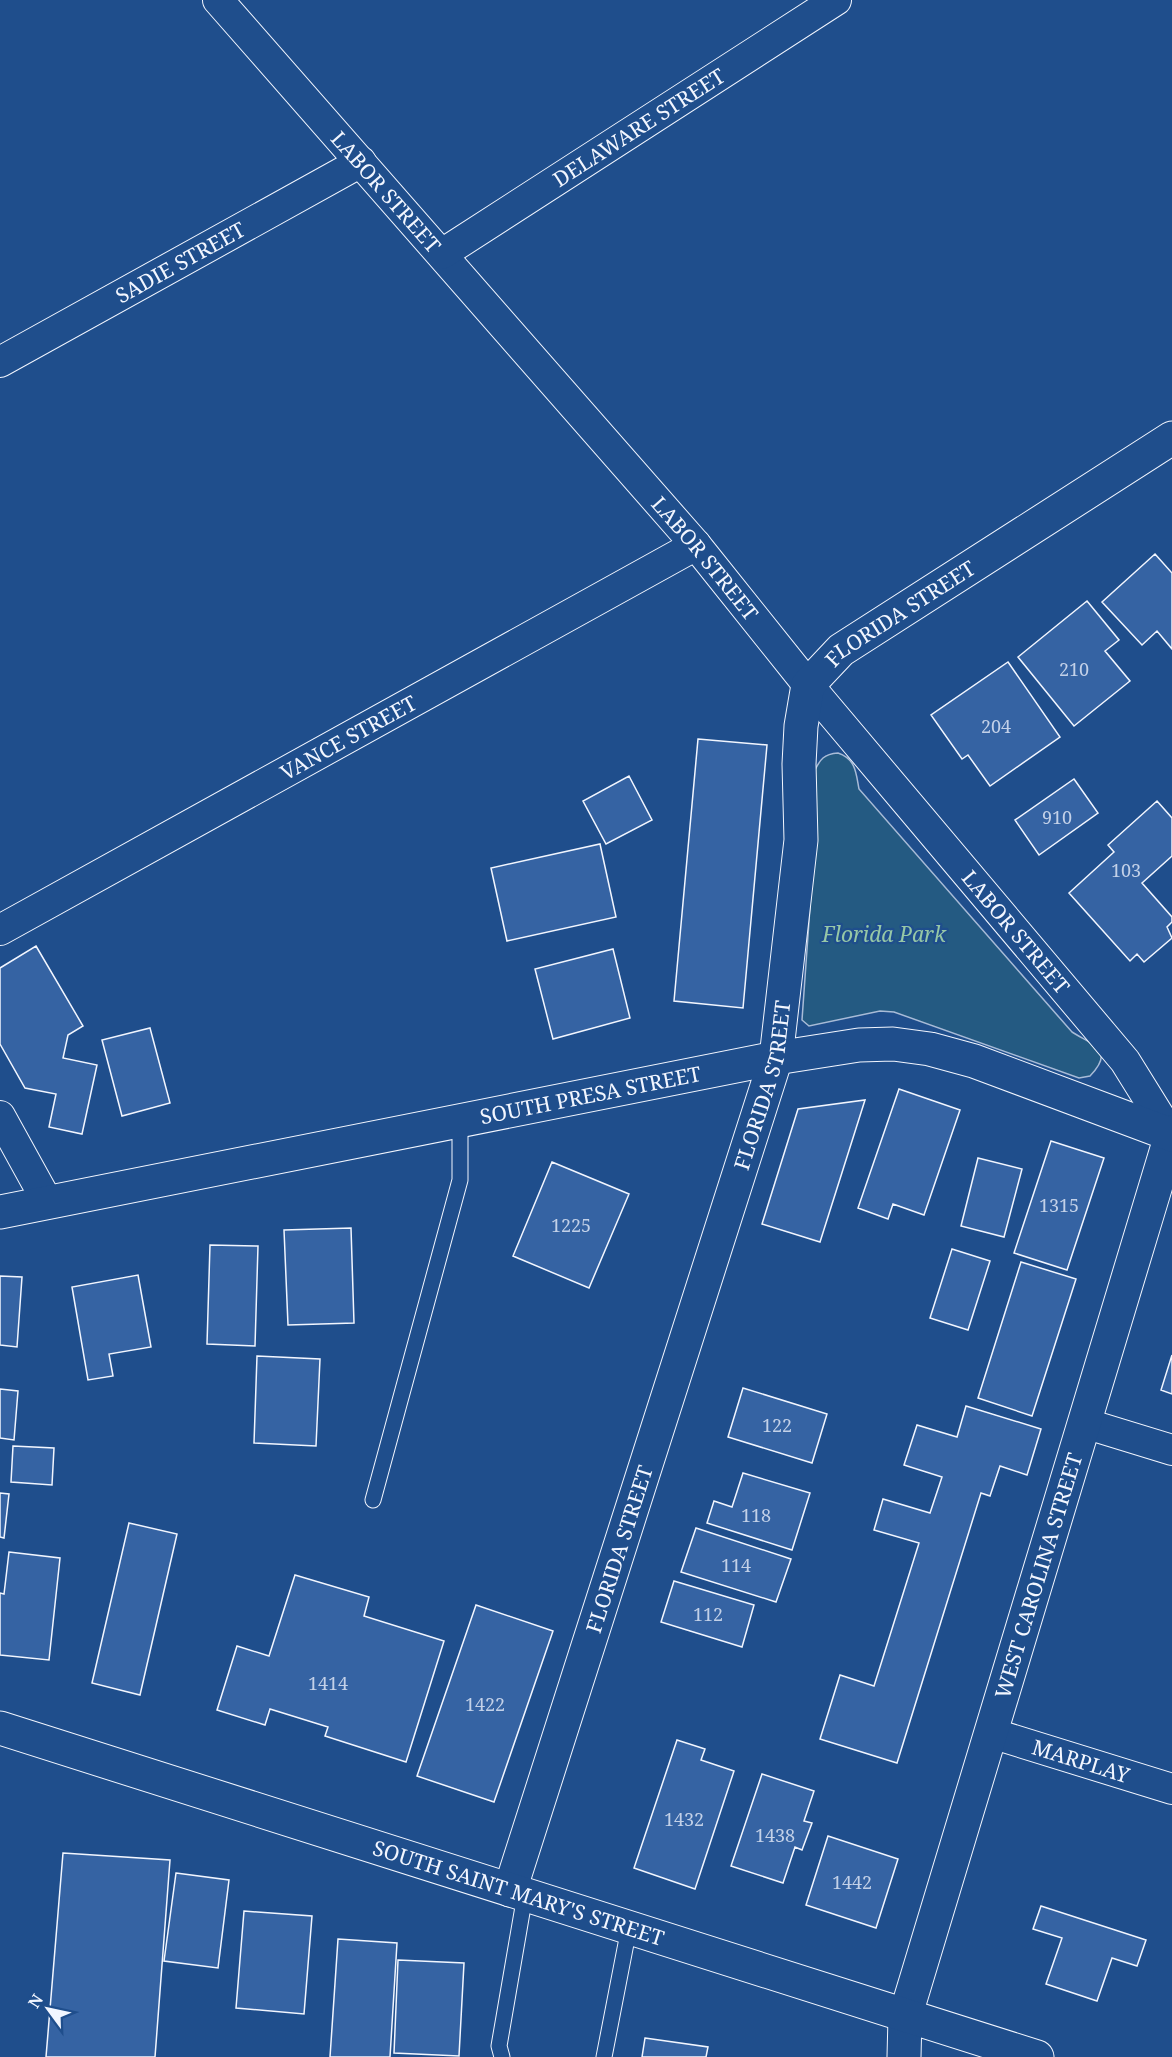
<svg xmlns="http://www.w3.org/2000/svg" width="1172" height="2057" viewBox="0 0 1172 2057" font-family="'Noto Serif',serif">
  <rect width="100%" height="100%" fill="#1f4e8c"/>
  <!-- green -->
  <path fill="#245a82" stroke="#a8bbd7" stroke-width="1.5" d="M838,753C856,759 856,773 859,789L1072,1032C1092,1045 1116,1049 1090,1076L1079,1078L894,1012L880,1011L809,1026L802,1020L812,879L814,772C820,759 824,754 838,753Z"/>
  <!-- building -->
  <path fill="#3563a3" stroke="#f2f6ff" stroke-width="1.5" d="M1155,554L1172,573V649L1157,631L1142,645L1102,602Z
    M1087,601L1119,640L1105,651L1130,681L1074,726L1018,657Z
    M1008,662L1060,737L990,786L968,755L962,759L931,715Z
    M698,739L767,745L743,1008L674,1001Z
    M629,776L652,820L606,844L583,801Z
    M1074,779L1098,813L1039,855L1015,820Z
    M1157,801L1172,818V856L1142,883L1172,917V922L1167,927L1172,938L1144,962L1137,954L1130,961L1069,893L1114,852L1108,845Z
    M600,844L616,917L507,941L491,868Z
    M36,946L83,1026L68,1035L63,1058L97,1065L82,1134L49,1127L56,1094L25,1088L0,1044V968Z
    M613,949L630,1018L553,1039L535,969Z
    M150,1028L170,1103L122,1116L102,1040Z
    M899,1089L960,1110L924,1215L893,1204L888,1219L858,1208Z
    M865,1100L820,1242L762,1224L798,1109Z
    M1051,1141L1104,1158L1067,1270L1014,1253Z
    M978,1158L1022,1169L1004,1237L961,1226Z
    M552,1162L629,1194L589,1288L513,1256Z
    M351,1228L354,1323L288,1325L284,1230Z
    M210,1245L258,1246L255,1346L207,1344Z
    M952,1249L990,1261L968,1330L930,1318Z
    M1021,1262L1076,1279L1032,1416L978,1398Z
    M138,1275L151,1347L109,1354L113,1376L88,1380L72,1287Z
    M0,1276L22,1277L17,1347L0,1345Z
    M1172,1355V1394L1161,1390Z
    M257,1356L320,1359L316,1446L254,1443Z
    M743,1388L827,1414L812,1463L728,1437Z
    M0,1389L18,1391L14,1440L0,1438Z
    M966,1406L1041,1429L1027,1475L1000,1466L990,1496L981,1493L897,1763L820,1739L840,1675L874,1686L919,1543L874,1530L883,1499L930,1513L942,1477L904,1465L917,1425L957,1437Z
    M13,1446L54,1448L52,1485L11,1482Z
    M743,1473L810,1493L792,1550L707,1523L714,1501L732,1507Z
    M0,1493L9,1494L4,1538L0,1537Z
    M129,1523L177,1534L140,1695L92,1683Z
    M696,1528L791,1559L776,1602L681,1572Z
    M9,1552L60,1558L49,1660L0,1655V1593L4,1594Z
    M295,1575L369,1597L364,1616L444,1641L406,1762L325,1736L328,1727L270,1709L265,1725L217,1710L237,1646L269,1656Z
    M674,1581L754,1605L742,1647L661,1622Z
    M476,1605L553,1631L494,1802L417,1776Z
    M677,1740L705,1749L701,1760L734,1771L695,1889L634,1868Z
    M762,1774L814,1791L804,1821L812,1823L802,1850L795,1847L783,1883L731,1866Z
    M828,1836L898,1859L876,1928L806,1905Z
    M63,1853L170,1860L155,2057H46Z
    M176,1873L229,1880L218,1968L164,1961Z
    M1041,1906L1146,1940L1137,1966L1112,1958L1097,2001L1046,1984L1062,1938L1033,1929Z
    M244,1911L312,1916L304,2014L236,2008Z
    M338,1939L397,1943L390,2057H330Z
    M398,1960L464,1963L459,2056L394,2053Z
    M645,2038L708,2047L706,2057H642Z"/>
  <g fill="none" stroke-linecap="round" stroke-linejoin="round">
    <defs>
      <path id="service" d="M373,1500L460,1180V1121
        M502,2057L499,2046L525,1895
        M604,2057L629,1928"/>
      <g id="minor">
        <path id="s1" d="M218,0L696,545L808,685L1125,1061L1171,1135"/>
        <path id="s2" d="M442,254L836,0"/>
        <path id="s3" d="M0,362L361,162"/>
        <path id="s4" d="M0,930L696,545"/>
        <path d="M0,1116L48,1203"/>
        <path d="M1084,1423L1172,1450"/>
        <path id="s5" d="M991,1733L1172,1789"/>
      </g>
      <g id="tertiary">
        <path id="s6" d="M510,1890L776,1058L801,840L799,764L801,726L808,685L841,650L1172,438"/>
        <path id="s7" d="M904,2057L905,2017L1172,1132"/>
      </g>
      <g id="secondary">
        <path id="s8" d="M0,1212L776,1058L859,1045L893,1044L930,1049L974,1061L1172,1135"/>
        <path id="s9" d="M0,1728L1037,2057"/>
      </g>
    </defs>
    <!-- service casing -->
    <use href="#service" stroke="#f2f6ff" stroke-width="17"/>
    <!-- minor casing -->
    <use href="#minor" stroke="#f2f6ff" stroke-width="32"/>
    <!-- tertiary casing -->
    <use href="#tertiary" stroke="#f2f6ff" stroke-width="35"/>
    <!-- secondary casing -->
    <use href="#secondary" stroke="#f2f6ff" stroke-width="35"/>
    <!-- service -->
    <use href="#service" stroke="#1f4e8c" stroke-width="15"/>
    <!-- minor -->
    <use href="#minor" stroke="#1f4e8c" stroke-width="30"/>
    <!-- tertiary -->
    <use href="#tertiary" stroke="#1f4e8c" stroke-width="33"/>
    <!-- secondary -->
    <use href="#secondary" stroke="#1f4e8c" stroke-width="33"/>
  </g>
  <g text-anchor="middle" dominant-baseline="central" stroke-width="4.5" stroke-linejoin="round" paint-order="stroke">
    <!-- number labels -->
    <g font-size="18" fill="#c3d1e8">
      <text x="1074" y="669">210</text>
      <text x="996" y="726">204</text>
      <text x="1057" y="817">910</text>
      <text x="1126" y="870">103</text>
      <text x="1059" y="1205">1315</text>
      <text x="571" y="1225">1225</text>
      <text x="777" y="1425">122</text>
      <text x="756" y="1515">118</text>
      <text x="736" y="1565">114</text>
      <text x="708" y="1614">112</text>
      <text x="328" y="1683">1414</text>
      <text x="485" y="1704">1422</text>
      <text x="684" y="1819">1432</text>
      <text x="775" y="1835">1438</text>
      <text x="852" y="1882">1442</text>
    </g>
    <!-- street labels -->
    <g font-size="21" fill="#f2f6ff" stroke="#1f4e8c">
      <text stroke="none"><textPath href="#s2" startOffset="234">DELAWARE STREET</textPath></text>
      <text stroke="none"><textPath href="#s1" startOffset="255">LABOR STREET</textPath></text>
      <text stroke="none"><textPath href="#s3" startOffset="206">SADIE STREET</textPath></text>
      <text stroke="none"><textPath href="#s1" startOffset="741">LABOR STREET</textPath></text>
      <text stroke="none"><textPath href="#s6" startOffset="1366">FLORIDA STREET</textPath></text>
      <text stroke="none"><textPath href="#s4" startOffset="398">VANCE STREET</textPath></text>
      <text stroke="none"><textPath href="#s1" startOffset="1227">LABOR STREET</textPath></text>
      <text stroke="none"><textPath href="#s6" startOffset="844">FLORIDA STREET</textPath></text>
      <text stroke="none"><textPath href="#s8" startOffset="602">SOUTH PRESA STREET</textPath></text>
      <text stroke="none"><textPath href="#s6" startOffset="358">FLORIDA STREET</textPath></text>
      <text stroke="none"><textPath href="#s7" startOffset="501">WEST CAROLINA STREET</textPath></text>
      <text stroke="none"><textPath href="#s5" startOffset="94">MARPLAY</textPath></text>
      <text stroke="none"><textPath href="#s9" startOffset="544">SOUTH SAINT MARY'S STREET</textPath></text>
    </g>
    <!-- park labels -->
    <g font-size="21" font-style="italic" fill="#97c8a6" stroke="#1f4e8c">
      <text x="884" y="934">Florida Park</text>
    </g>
  </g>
  <!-- north arrow -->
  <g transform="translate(48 2009) rotate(303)" stroke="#1f4e8c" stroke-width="4.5" paint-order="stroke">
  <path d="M0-4.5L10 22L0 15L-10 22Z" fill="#f2f6ff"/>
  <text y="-9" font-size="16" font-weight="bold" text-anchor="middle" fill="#f2f6ff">N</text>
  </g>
</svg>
